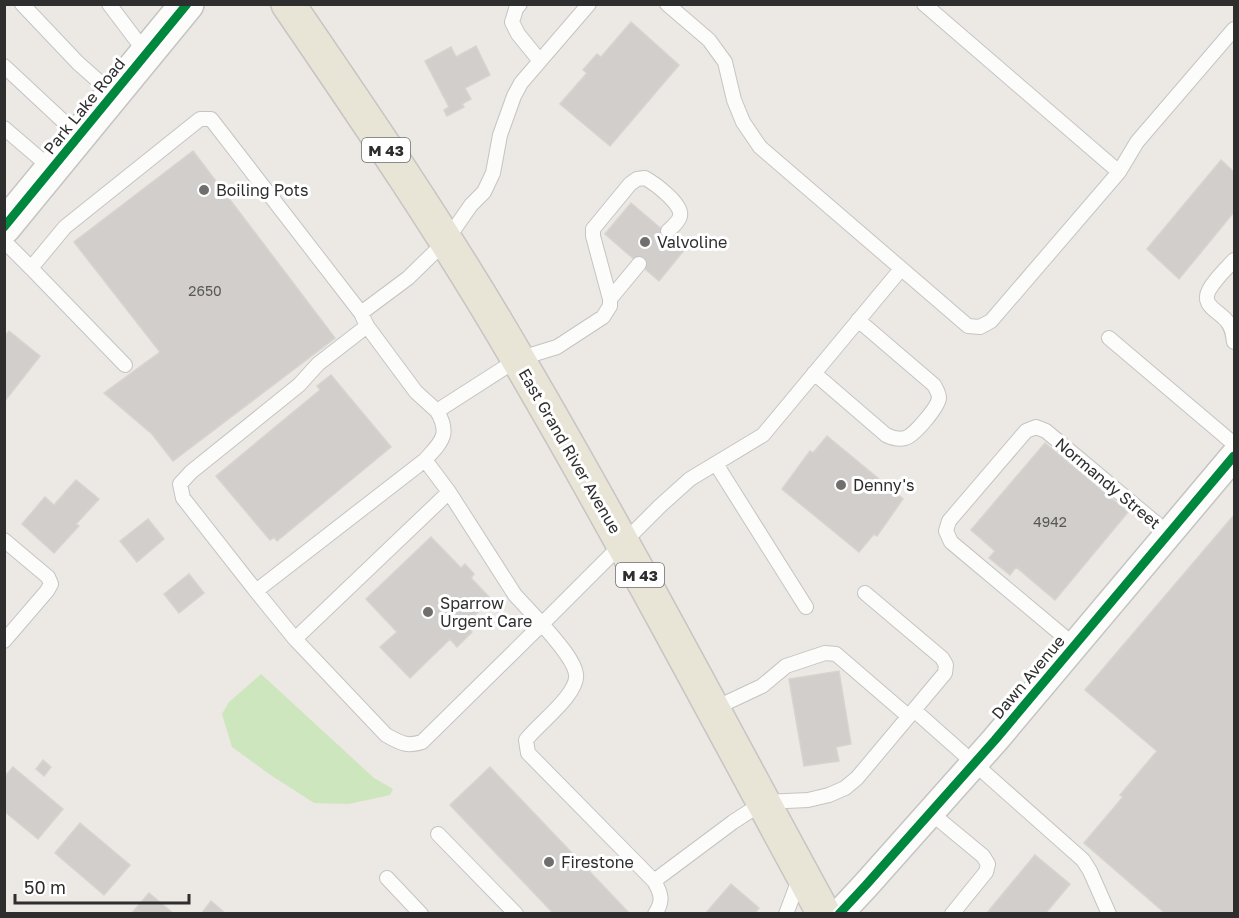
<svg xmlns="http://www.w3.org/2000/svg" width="1239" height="918" viewBox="0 0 1239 918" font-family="'Golos Text',sans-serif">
  <rect width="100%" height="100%" fill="#ece8e4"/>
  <!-- green -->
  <path fill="#cee6be" d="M261,674L374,778L393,789L390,795L349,804L314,803L269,774L232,747L222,714L229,702Z"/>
  <!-- building -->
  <path fill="#d1cecb" stroke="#d7d4d0" stroke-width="1.5" d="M631,22L679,65L610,146L560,104L587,73L583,70L597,54L601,57Z
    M476,46L490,75L465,88L471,99L462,104L464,107L447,116L444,110L449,107L425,61L451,47L456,57Z
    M193,151L335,338L173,461L152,434L104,393L160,352L74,242Z
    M1221,160L1234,172V212L1179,279L1147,249Z
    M631,203L685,249L659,281L605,234Z
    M9,331L40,356L4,402V337Z
    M331,375L391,447L277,541L274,537L270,540L216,476L320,390L317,386Z
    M827,436L903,499L877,536L874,534L859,552L782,489L810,451L813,453Z
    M1045,443L1128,512L1055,600L1016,567L1010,575L989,558L995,551L971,530Z
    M76,480L99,499L76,524L79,526L54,553L22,524L45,497L54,505Z
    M1234,515V914H1166L1084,843L1123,797L1120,795L1157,751L1085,690Z
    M148,519L164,539L137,562L120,541Z
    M431,537L461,568L465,564L474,574L471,578L491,599L465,625L472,632L457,647L450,639L410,678L380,647L397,632L366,599Z
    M189,574L204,593L179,613L164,594Z
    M839,671L851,744L836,747L839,761L804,766L789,679Z
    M43,760L51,767L44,776L36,769Z
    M13,767L63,809L38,839L4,811V777Z
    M490,767L630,914H554L450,805Z
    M80,823L130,865L104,895L55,853Z
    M1035,855L1070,884L1045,914H986Z
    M731,884L759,908L754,914H705Z
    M149,893L174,914H131Z
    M211,901L226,914H201Z"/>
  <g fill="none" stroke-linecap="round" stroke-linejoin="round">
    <defs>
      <path id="service" d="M22,4L78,63L113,94
        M109,4L146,53
        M520,4L516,9L512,22L518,34L540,61
        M667,4L709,40L725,62L734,100L743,122L760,147L968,326L980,327L991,321L1119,172L1137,142L1234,29
        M924,4L1119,172
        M4,66L79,136
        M4,128L52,169
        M4,241L31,268L65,227L200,119H211L361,313L367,326L416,392L437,411
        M1234,260C1226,269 1215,279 1209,290C1201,305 1217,310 1226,320C1232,326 1233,334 1234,342
        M31,268L125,365
        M901,269L763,435L690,479L660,506L542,624C552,636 574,659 576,674C579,694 538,724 526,740L528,753L654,881L733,822L764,802L808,800L829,795L845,788L857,778L914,710L1083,860L1090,871L1109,914
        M610,299L639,264
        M361,313L408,278L446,241L471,205L484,192L493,173L500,135L514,96L521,83L589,4
        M367,326L318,364L299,385L191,472L180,484L183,498L256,591L425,460
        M1109,338L1234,444
        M814,373L886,435C892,438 898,440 905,438C914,436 938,407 939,398C939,393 936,389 934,385L858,320
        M716,464L806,607
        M449,492L515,595L542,624L422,742C406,747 401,743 386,735L295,639Z
        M449,492L425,460C441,442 451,435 437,411L518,359L557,347L603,317L610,306V299L593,236V229L630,184L637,179L645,178C654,183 683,204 680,216C679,222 672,227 668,231
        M4,540L48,577L51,584L47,591L4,641
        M256,591L295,639
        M865,593L942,658L946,665L945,673L914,710
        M1074,645L951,542L946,531L949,521L1026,431L1036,427L1046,431L1169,534
        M713,709L762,686L786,666L825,653L836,654L908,716
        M931,813L983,856L988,864L986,872L952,914
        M438,834L516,914
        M387,878L421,914
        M654,881C661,893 664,901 655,914
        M786,914L800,877"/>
      <path id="minor" d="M839,914L866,885L995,740L1234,456"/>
      <path id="tertiary" d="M4,227L187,4"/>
      <path id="primary" d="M288,4C368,121 448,238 519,361C625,542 723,729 824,914"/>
    </defs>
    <!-- service casing -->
    <use href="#service" stroke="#c5c4c5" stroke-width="16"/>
    <!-- minor casing -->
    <use href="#minor" stroke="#c5c4c5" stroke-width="30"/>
    <!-- tertiary casing -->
    <use href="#tertiary" stroke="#c5c4c5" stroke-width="36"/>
    <!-- primary casing -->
    <use href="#primary" stroke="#c6c5c4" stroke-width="36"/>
    <!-- service -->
    <use href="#service" stroke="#fcfcfb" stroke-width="14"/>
    <!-- minor -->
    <use href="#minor" stroke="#fcfcfb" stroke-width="27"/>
    <!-- tertiary -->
    <use href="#tertiary" stroke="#fcfcfb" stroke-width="33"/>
    <!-- primary -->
    <use href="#primary" stroke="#e8e4d6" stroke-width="33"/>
    <defs>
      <path id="cycleway" d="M4,227L187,4
        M839,914L866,885L995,740L1234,456"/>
    </defs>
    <!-- cycleway casing -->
    <use href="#cycleway" stroke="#fff" stroke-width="13"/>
    <!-- cycleway -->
    <use href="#cycleway" stroke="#00873e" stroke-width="9"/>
  </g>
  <!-- markers -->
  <g fill="#706f6e" stroke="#fff" stroke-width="2">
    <circle cx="204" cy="190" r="6"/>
    <circle cx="645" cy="242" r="6"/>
    <circle cx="841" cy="485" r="6"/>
    <circle cx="428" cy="612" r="6"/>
    <circle cx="549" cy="862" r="6"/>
  </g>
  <g text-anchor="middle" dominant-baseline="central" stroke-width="6" stroke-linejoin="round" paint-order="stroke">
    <!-- number labels -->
    <g font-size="14" fill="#585857">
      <text x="205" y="290">2650</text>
      <text x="1050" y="521">4942</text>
    </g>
    <!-- shield labels -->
    <g fill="#fff" stroke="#6d6d6d" stroke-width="1.5">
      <rect x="362" y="138" width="48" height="24" rx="4.5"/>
      <rect x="616" y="563" width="48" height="24" rx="4.5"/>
    </g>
    <g font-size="15" font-weight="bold" fill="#2e2e2e">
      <text x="386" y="150">M 43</text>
      <text x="640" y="575">M 43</text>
    </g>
    <!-- street labels -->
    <g font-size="16" fill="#2e2e2e" stroke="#fff">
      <text transform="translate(84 106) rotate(-51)">Park Lake Road</text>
      <text transform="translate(570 451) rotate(60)">East Grand River Avenue</text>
      <text transform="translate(1108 483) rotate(40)">Normandy Street</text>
      <text transform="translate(1028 677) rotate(-50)">Dawn Avenue</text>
    </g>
    <!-- poi labels -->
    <g font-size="16" fill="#2e2e2e" stroke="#fff" text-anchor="start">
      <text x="216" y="190">Boiling Pots</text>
      <text x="657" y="242">Valvoline</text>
      <text x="853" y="485">Denny's</text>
      <text x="440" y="603">Sparrow<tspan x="440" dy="18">Urgent Care</tspan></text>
      <text x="561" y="862">Firestone</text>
    </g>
  </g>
  <!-- border -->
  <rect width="1239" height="918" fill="none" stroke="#2e2e2e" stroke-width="12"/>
  <!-- scale -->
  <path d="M15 894v9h174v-9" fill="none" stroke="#2e2e2e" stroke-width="3"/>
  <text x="24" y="894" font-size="18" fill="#2e2e2e" stroke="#ffffff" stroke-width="4.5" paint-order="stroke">50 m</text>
</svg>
